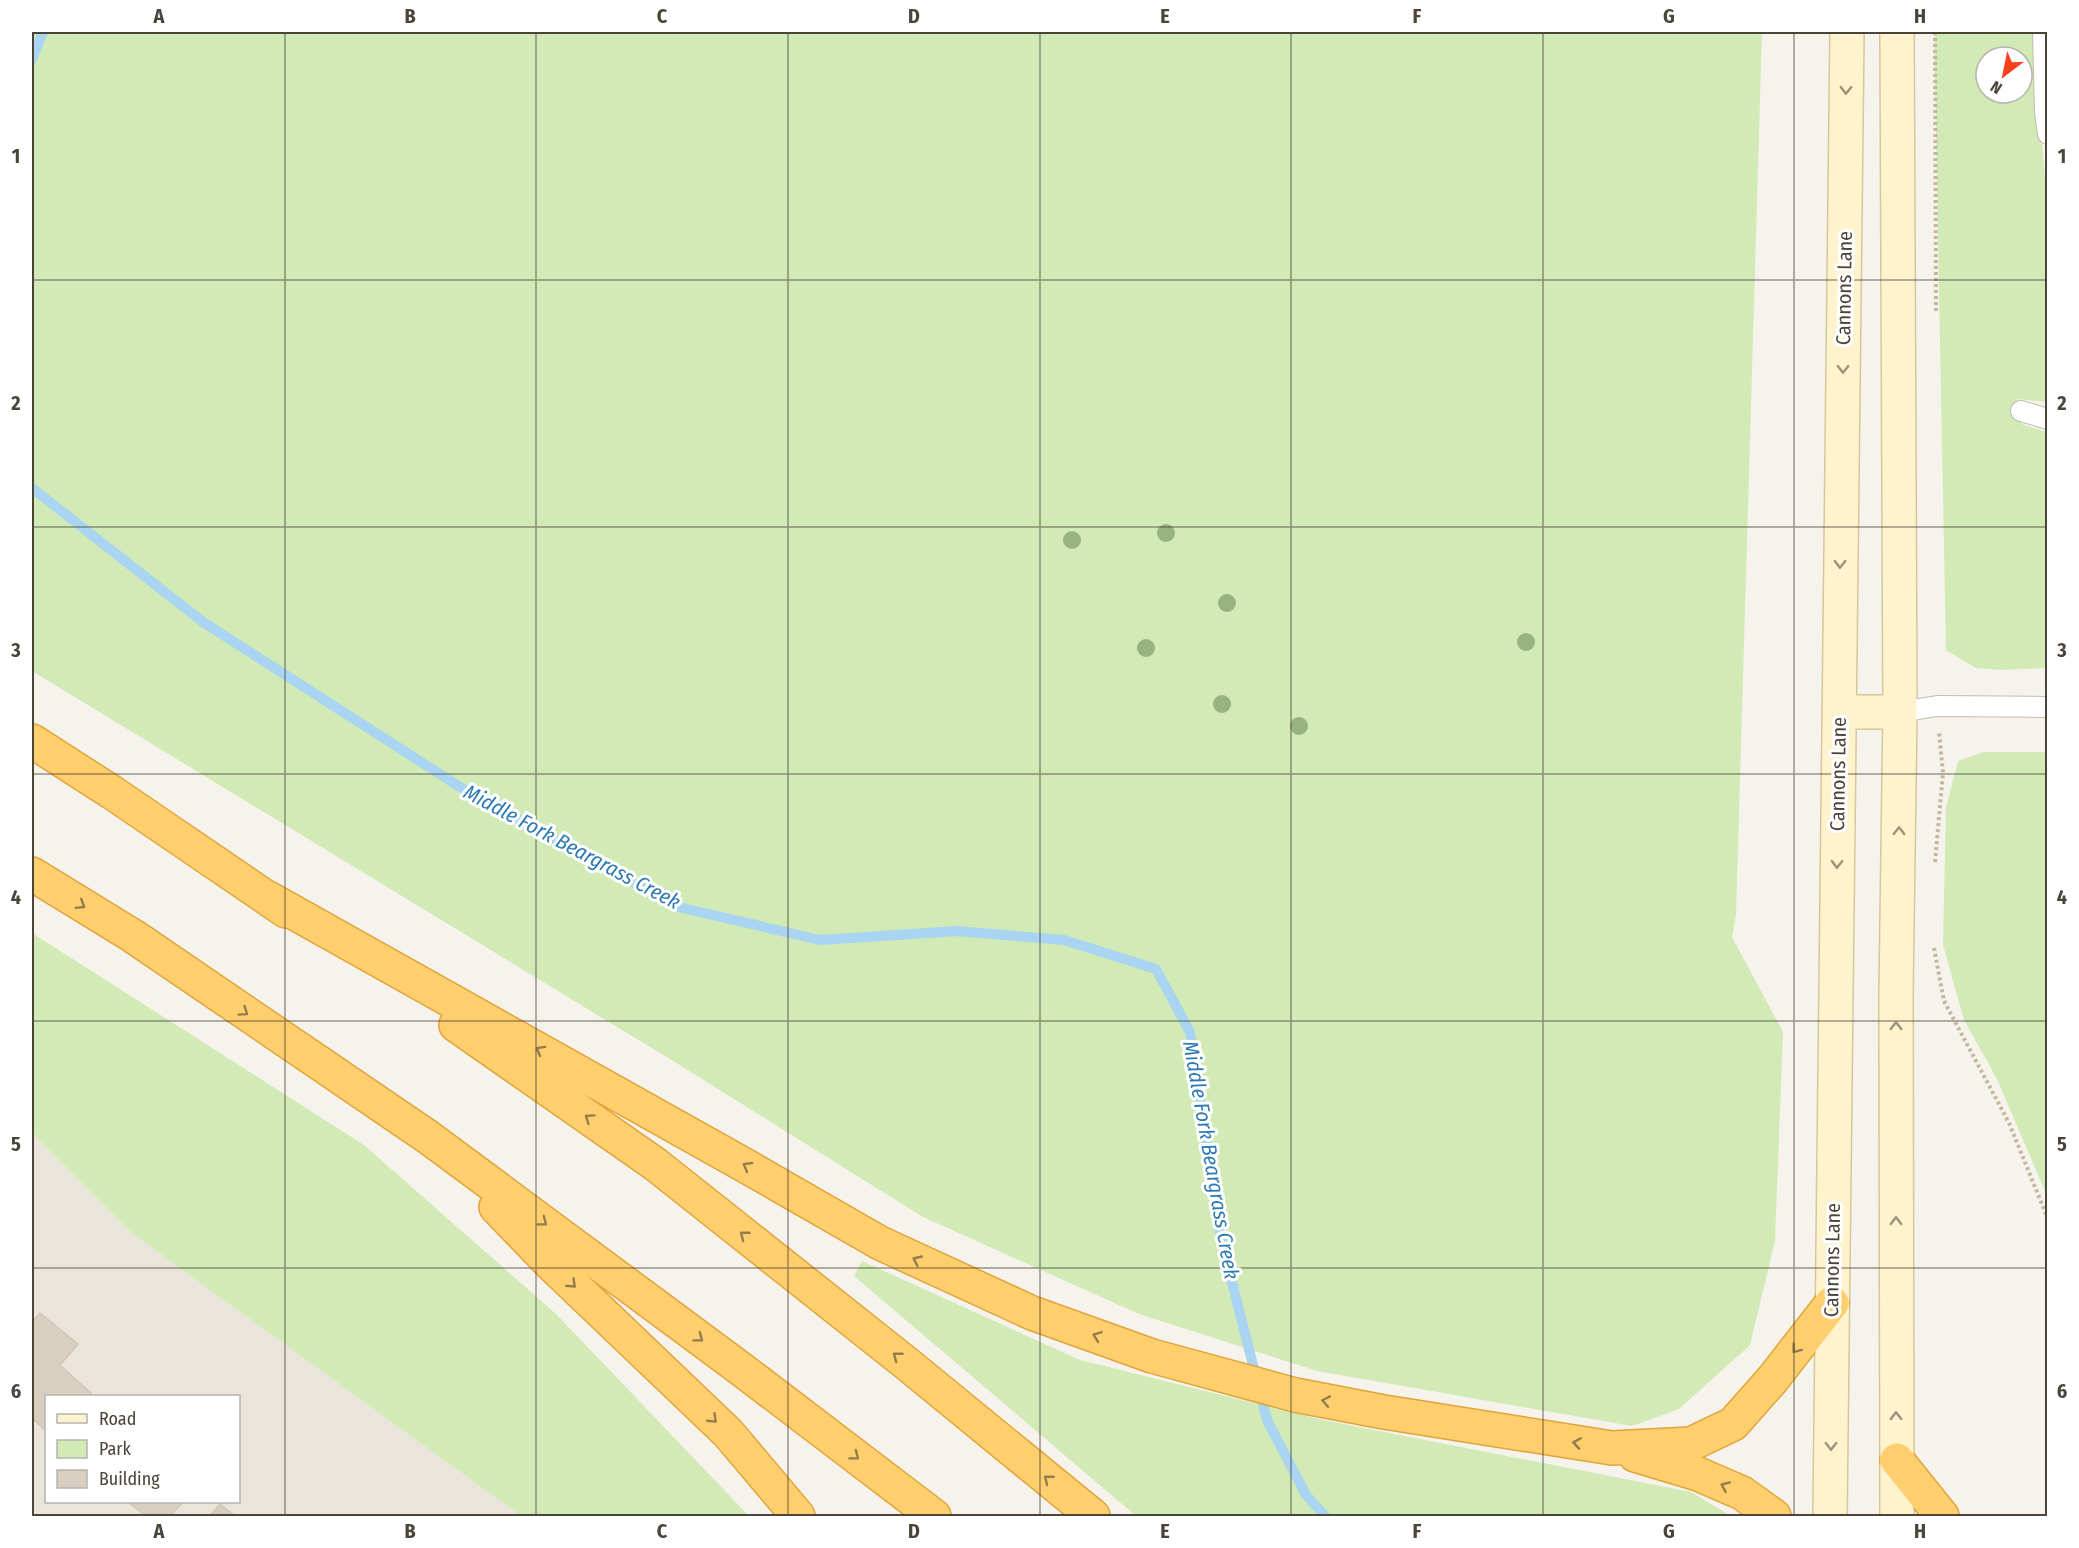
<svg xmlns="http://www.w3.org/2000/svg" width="2079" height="1548" viewBox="0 0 2079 1548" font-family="'Fira Sans Condensed',sans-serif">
  <rect width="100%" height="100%" fill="#f6f3ec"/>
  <!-- residential -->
  <path fill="#eae5da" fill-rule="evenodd" d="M32,1133L133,1234L521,1516H32ZM46,1396H238V1502H46Z"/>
  <!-- green -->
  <path fill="#d2eab5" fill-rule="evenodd" d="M32,32H1762L1736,915L1732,937L1783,1032L1775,1241L1750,1345L1679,1409L1632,1426L1317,1371L1139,1314L923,1217L678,1064L32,671Z
    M1934,32H2036L2039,106L2048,213L2047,402L2017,399L2021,424L2047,432V668L2001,670L1976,668L1946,650ZM1986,57H2022V93H1986Z
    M1984,752H2047V1196L1997,1079L1964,1020L1943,945L1946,808L1958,761Z
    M32,933L364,1145L556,1314L749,1516H521L133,1234L32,1133Z
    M862,1261L1080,1360L1323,1420L1691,1492L1731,1516H1136L854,1276Z"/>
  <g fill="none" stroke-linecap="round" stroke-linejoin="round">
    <!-- stream -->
    <path stroke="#a9d4f2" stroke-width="10" d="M32,59L43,32
      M32,488L203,622L460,787L678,907L820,940L957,931L1064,940L1156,969L1190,1032L1221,1239L1267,1420L1306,1495L1325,1516"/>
  </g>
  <!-- building -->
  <path fill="#d8cfc1" stroke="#d3c7b4" stroke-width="1.5" d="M40,1313L78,1344L60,1365L91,1393L89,1396H46V1431L32,1418V1322Z
    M128,1502H183L170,1516H146Z
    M220,1504L235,1516H210Z"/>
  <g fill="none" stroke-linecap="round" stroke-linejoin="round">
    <defs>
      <path id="service" d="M2043,32L2045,112L2048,134
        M2021,411L2048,419
        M1900,712L1937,706L2048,707"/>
      <path id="secondary" d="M1839,712H1900
        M1830,1516L1847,32
        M1897,1516L1896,994L1900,712L1897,32"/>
      <path id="motorway" d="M32,741L113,793L286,911
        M32,874L133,936L428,1137L741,1369L934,1516
        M268,898L746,1166L880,1243L1032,1313L1152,1356L1295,1395L1384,1412L1612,1448L1691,1444L1733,1424L1772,1380L1832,1303
        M456,1025L655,1164L906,1363L1093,1516
        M496,1207L550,1263L728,1433L798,1516
        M1635,1455L1698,1474L1742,1493L1774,1516
        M1897,1460L1942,1516"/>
    </defs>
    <!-- service casing -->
    <use href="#service" stroke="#c2bbae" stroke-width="22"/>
    <!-- secondary casing -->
    <use href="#secondary" stroke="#d6c79b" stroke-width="36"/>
    <!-- motorway casing -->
    <use href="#motorway" stroke="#e0a43c" stroke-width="36"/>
    <!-- path -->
    <path stroke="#c4b79f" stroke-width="4" stroke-dasharray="3 3" stroke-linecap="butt" d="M1935,32L1936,314
      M1935,862L1943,773L1939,732
      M1934,948L1944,1001L2009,1123L2048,1219"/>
    <!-- service -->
    <use href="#service" stroke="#fff" stroke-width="20"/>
    <!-- secondary -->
    <use href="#secondary" stroke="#fff3cd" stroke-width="33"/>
    <!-- motorway -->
    <use href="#motorway" stroke="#ffcf6e" stroke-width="33"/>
  </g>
  <!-- trees -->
  <g fill="#97b381">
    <circle cx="1166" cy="533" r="9"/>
    <circle cx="1072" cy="540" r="9"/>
    <circle cx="1227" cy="603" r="9"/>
    <circle cx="1526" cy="642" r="9"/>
    <circle cx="1146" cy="648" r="9"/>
    <circle cx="1222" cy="704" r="9"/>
    <circle cx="1299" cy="726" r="9"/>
  </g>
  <!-- one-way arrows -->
  <defs><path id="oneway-chevron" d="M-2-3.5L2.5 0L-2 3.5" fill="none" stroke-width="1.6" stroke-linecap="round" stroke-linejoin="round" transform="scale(1.5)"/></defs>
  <g stroke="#9c937c">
    <use href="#oneway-chevron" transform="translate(1846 90) rotate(91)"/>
    <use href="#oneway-chevron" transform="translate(1843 369) rotate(91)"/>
    <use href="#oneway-chevron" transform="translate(1840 564) rotate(91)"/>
    <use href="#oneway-chevron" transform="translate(1899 831) rotate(-89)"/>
    <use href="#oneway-chevron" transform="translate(1837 864) rotate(91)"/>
    <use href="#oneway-chevron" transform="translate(1896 1026) rotate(-90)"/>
    <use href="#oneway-chevron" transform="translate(1896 1221) rotate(-90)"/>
    <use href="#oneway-chevron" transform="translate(1896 1416) rotate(-91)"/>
    <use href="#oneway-chevron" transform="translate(1831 1446) rotate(90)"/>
  </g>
  <g stroke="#937c4e">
    <use href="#oneway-chevron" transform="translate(81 905) rotate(32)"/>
    <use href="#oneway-chevron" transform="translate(244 1012) rotate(34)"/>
    <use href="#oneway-chevron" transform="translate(540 1050) rotate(-151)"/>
    <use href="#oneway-chevron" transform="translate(589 1118) rotate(-145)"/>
    <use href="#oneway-chevron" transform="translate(747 1166) rotate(-150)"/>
    <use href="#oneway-chevron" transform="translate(543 1222) rotate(37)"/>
    <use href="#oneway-chevron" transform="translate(744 1235) rotate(-142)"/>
    <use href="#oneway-chevron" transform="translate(917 1260) rotate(-155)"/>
    <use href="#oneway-chevron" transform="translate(572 1284) rotate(44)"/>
    <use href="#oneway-chevron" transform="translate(1097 1336) rotate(-160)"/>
    <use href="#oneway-chevron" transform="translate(699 1338) rotate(37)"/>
    <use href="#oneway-chevron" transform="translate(1796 1349) rotate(128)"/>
    <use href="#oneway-chevron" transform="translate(897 1356) rotate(-142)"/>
    <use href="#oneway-chevron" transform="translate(1326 1401) rotate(-169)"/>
    <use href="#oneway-chevron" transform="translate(713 1419) rotate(44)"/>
    <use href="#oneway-chevron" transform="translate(1577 1443) rotate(-171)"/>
    <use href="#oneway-chevron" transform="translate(855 1456) rotate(37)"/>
    <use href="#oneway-chevron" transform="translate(1048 1479) rotate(-141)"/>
    <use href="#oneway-chevron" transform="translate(1725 1486) rotate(-156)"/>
  </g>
  <!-- grid -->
  <path fill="none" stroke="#4b4439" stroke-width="1.5" stroke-opacity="0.55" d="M285,32V1516M536,32V1516M788,32V1516M1040,32V1516M1291,32V1516M1543,32V1516M1794,32V1516M32,280H2048M32,527H2048M32,774H2048M32,1021H2048M32,1268H2048"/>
  <g text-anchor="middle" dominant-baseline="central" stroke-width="6" stroke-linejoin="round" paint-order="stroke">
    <!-- street labels -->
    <g font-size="20" fill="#4b4439" stroke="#fff">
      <text transform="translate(1844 288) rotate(-89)">Cannons Lane</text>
      <text transform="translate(1838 774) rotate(-89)">Cannons Lane</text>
      <text transform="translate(1832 1260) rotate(-89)">Cannons Lane</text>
    </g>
    <!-- water labels -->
    <g font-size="21" font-style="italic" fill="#2e7ab2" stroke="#fff">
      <text transform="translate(572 847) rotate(28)">Middle Fork Beargrass Creek</text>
      <text transform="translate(1211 1160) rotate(80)">Middle Fork Beargrass Creek</text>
    </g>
  </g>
  <!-- border -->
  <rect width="2079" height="1548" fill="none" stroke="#ffffff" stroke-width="66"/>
  <!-- legend -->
  <rect x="45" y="1395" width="195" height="108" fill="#ffffff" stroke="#b7b4b0" stroke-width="1.5"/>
  <rect x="57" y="1414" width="30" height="9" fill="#fff3cd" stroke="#b7b4b0" stroke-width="1.5"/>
  <text x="99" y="1425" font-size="18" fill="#4b4439">Road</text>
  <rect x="57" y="1440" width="30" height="18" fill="#d2eab5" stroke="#b7b4b0" stroke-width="1.5"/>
  <text x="99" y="1455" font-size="18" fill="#4b4439">Park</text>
  <rect x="57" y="1470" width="30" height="18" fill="#d8cfc1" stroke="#b7b4b0" stroke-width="1.5"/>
  <text x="99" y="1485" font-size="18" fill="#4b4439">Building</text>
  <!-- north arrow -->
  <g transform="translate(2004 75) rotate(212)"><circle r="28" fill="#ffffff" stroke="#b7b4b0" stroke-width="1.5"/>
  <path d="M0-4.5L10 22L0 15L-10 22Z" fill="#fc3f1d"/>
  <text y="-9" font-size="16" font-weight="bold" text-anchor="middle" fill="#4b4439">N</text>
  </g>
  <rect x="33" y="33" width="2013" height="1482" fill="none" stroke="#4b4439" stroke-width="2"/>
  <g font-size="20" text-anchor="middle" font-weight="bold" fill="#4b4439">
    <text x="159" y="23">A</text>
    <text x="410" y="23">B</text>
    <text x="662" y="23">C</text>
    <text x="914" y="23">D</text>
    <text x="1165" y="23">E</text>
    <text x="1417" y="23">F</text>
    <text x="1669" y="23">G</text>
    <text x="1920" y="23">H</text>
    <text x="16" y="163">1</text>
    <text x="2062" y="163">1</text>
    <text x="16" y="410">2</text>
    <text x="2062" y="410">2</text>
    <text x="16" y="657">3</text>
    <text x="2062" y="657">3</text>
    <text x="16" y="904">4</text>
    <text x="2062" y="904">4</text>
    <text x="16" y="1151">5</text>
    <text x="2062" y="1151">5</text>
    <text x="16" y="1398">6</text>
    <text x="2062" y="1398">6</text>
    <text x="159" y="1538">A</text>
    <text x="410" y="1538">B</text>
    <text x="662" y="1538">C</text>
    <text x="914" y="1538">D</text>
    <text x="1165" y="1538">E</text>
    <text x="1417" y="1538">F</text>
    <text x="1669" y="1538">G</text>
    <text x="1920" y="1538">H</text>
  </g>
</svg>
